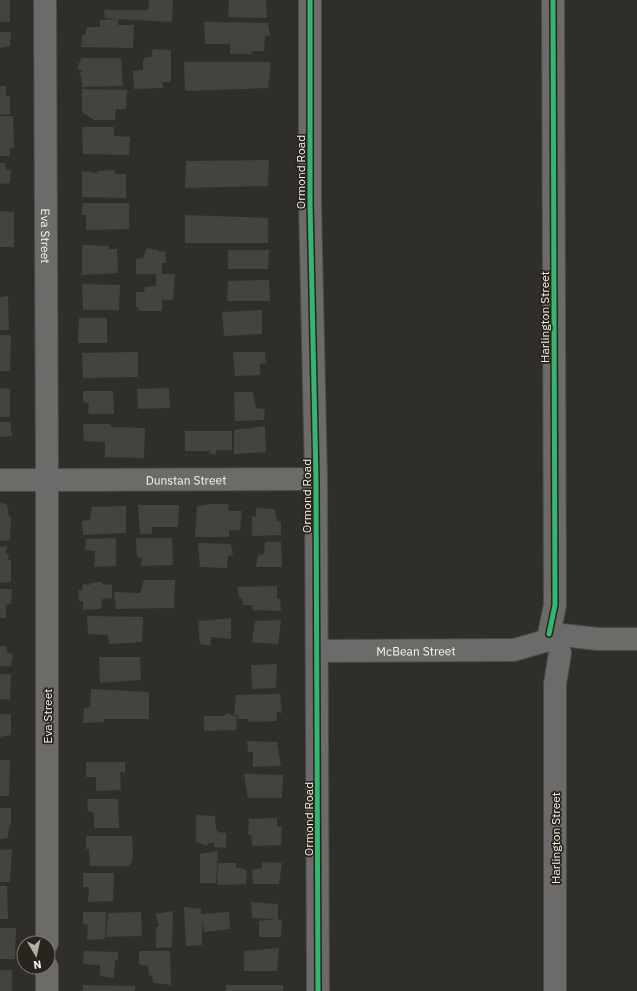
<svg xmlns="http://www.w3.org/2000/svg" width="637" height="991" viewBox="0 0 637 991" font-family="'IBM Plex Sans',sans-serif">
  <rect width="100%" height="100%" fill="#302e2b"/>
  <!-- building -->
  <path fill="#454340" d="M0,0H10V22H0Z
    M149,0H173L172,22L118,19V25H134L133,48L81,47L82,35H85L87,27H100V20L117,19L105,18L104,10H148Z
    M229,0H266L267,18L228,17Z
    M204,22L268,23L270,35L265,36L264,51H251L252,54H230V44H205Z
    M0,32H11L10,46L0,48Z
    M153,49L171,50V82H162L163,88L134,89L133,71L143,70V61L146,57H151Z
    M81,58H121L123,86L82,87V79L79,72H82L83,71L78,69V63H80Z
    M184,62H271L268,88L185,91Z
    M0,86H6V96H10V114L0,115Z
    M82,89L127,90L126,109H116L115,120H94L82,112Z
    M0,116H13L14,149L10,148V156H0Z
    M82,127H114V136L130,137L129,155L83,154Z
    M269,160L268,186L185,188L186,161Z
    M0,163H5L6,170H11L10,183L0,184Z
    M114,170L115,174H126V198L82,197V171L97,173V171Z
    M83,203H129V229L86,230V215H81Z
    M0,211L14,212V247H0Z
    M185,215L268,218V243H185Z
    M82,245L109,246V249H117L118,273L82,275Z
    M147,248L158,250L159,252L165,251L166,263H162V274H175L173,300H162V311H140L136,307V292H144L145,287L156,286V274H136V259L143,258Z
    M228,250H269L268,269H228Z
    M269,280L270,301H227L228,281Z
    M82,284L120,285L119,310H83Z
    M8,296L9,330H0V297Z
    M262,310V334L224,336L222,312Z
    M79,318H107V343H78Z
    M0,335H11L10,371H0Z
    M138,352V377L83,378L82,353Z
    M233,352H265L266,363L260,364V375L235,376Z
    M0,388L10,389V417H0Z
    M169,388L170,408L138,409L137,389Z
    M83,391H113L114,414H88L89,403L83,402Z
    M234,392H253L256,408L265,409L264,420L235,421Z
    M0,422H10L12,436L0,437Z
    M83,424H110L111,427L145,428L144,458L105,457V442L84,441Z
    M265,426L266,452L234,454V430Z
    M185,431H232V450H216V454H210V451H185Z
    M0,503L7,504L9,516L11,517L10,540L0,541Z
    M211,504H228L229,511H242L240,530H229V537H195L197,506Z
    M138,505H179L178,527H152V534H140Z
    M126,506V533L83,535L82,521L90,520L92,507Z
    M256,508L275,509L277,521L281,522V535L252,536V516L256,517Z
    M116,538V566L94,567L95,551L85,550L86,539Z
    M136,538H172L173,565L141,566L142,558L137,557Z
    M265,542H281L282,567H256L258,555L264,554Z
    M198,543L231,544L233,555L228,556L227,568L200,567Z
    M7,546L6,553L9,555L8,560H11V582L0,583V547Z
    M144,580H175L174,608L116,609L114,592L140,593Z
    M102,582V584L112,585V598L102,599L101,609L83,610V601H79L78,591L82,590L83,584L90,585V583Z
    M277,586V598L280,599L281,611L253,610L252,605H243L242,598L239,597L237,587Z
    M0,589H12L11,604L6,605V618H0Z
    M87,616L143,617L142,642L109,644L108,635L88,634Z
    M231,618V639L211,637L210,646L200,644L198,621Z
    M281,620L278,644L252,642L255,621Z
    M0,646H6L7,652L13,654L11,666H0Z
    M99,657H140L141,680L100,683Z
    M277,664L276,688L252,689L251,665Z
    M0,674H11L10,700L0,699Z
    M91,689L149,692V719H104V722L83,723L84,708L90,707Z
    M280,694L282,713L277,712V721L249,722L248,719H238V715L234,716L237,717L236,730L204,731V716H225L226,713L234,716L236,695Z
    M0,714H11V735L0,737Z
    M247,741L277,742L281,766L253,767V752H248Z
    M0,760H10L9,796H0Z
    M86,762H125V773L120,772L121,790L96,791V777H86Z
    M244,774L283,775L282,798H248Z
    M87,799H118L119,828H94V813L88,811Z
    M0,808H11V826L9,827L8,838L0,839Z
    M196,815L215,816L216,828L218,832L226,833V848L214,847V843H208L207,846L196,842Z
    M277,818V827H282L281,845L252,846L251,835H248L249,819Z
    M86,836H132L133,858L129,866H90L89,849H86Z
    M12,849L10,882H0V850Z
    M218,851L216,883H200V854Z
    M262,862L282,863L279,884H253L252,870L262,868Z
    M218,863H236V867L247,870L246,884L217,885Z
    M83,873H114L113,901L88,902L89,887H83Z
    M0,886H7L8,919H0Z
    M251,902L278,904V920L282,919L281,937H259V921L276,919L252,918Z
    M184,907L201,909V914L229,912L230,929L204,932L202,920V945L186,946Z
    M173,911L172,947L156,948V927H159L156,914Z
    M83,912H106L105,939L87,940L88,925L83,924Z
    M141,912L142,936L106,937L108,913Z
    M0,928H16L15,959H0Z
    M279,948L277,971H244V951Z
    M84,951L118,952V960H115L114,978L100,976V965L83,964Z
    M139,951H170L171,985L153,983L152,976L149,975L148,966L139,964Z
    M0,970H12V991H0Z
    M83,985L135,986V991H83Z
    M226,985H283V991H226Z"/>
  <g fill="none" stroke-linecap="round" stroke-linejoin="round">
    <defs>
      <g id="minor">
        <path id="s1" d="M45,0L47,472"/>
        <path d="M310,0V202L316,479L318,991"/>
        <path d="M0,480H38"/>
        <path id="s2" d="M55,480L316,479"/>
        <path d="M47,489V943"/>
        <path d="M549,634L555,605L553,0"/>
        <path d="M562,635L598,639H637"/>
        <path id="s3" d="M317,651L514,650L545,641"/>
        <path d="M47,991V967"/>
        <path d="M555,991V684L560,653"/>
      </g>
    </defs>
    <!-- minor casing -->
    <use href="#minor" stroke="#4c4b48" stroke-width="24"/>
    <!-- minor -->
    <use href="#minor" stroke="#6d6b69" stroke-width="22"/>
    <defs>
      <path id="cycleway" d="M310,0V202L316,479L318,991
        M549,634L555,605L553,0"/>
    </defs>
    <!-- cycleway casing -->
    <use href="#cycleway" stroke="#29251e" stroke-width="8"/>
    <!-- cycleway -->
    <use href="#cycleway" stroke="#33b770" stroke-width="5"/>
  </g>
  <g text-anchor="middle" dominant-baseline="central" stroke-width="3.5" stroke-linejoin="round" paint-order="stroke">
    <!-- street labels -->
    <g font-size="12" fill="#f6f3ee" stroke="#29251e">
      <text transform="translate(300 172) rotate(-90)">Ormond Road</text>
      <text stroke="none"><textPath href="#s1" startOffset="236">Eva Street</textPath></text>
      <text transform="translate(544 317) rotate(-90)">Harlington Street</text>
      <text stroke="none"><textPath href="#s2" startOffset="131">Dunstan Street</textPath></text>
      <text transform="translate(306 496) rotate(-90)">Ormond Road</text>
      <text stroke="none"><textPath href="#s3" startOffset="99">McBean Street</textPath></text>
      <text transform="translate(47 716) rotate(-90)">Eva Street</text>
      <text transform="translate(308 819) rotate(-90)">Ormond Road</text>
      <text transform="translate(555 838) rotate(-90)">Harlington Street</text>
    </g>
  </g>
  <!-- north arrow -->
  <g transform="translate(36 955) rotate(171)"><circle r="19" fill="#29251e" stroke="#7b7771"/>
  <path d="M0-3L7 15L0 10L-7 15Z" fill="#b1aeaa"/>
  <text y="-6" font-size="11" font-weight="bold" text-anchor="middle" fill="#f6f3ee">N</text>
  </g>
</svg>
